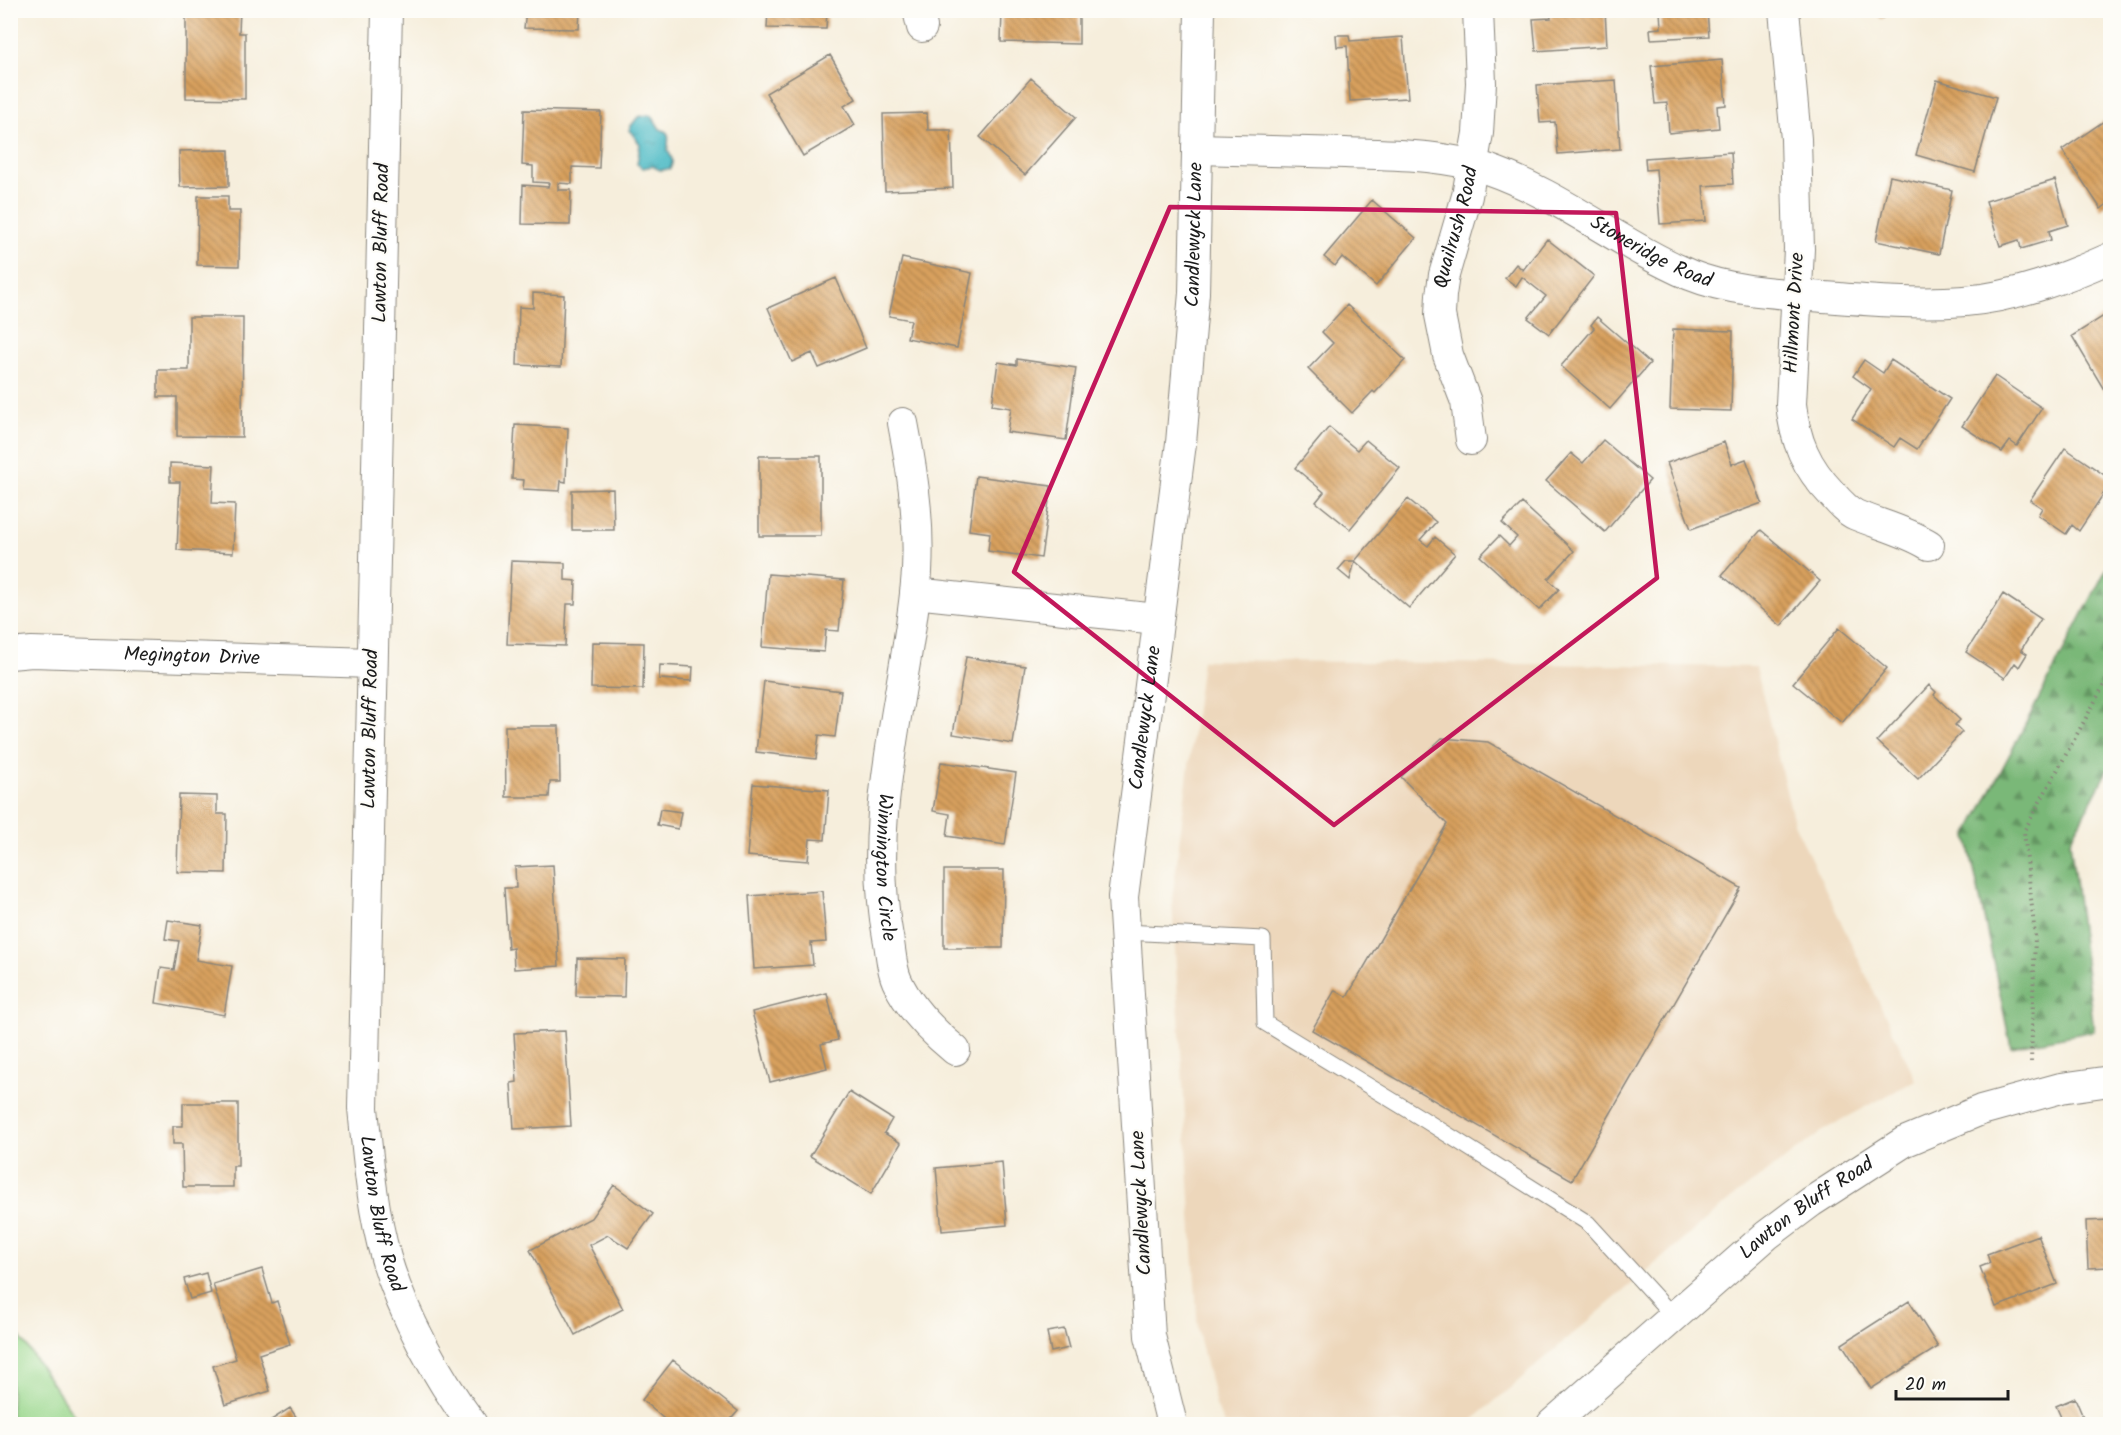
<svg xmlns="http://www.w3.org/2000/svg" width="2121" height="1435" viewBox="0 0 2121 1435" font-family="Kalam,sans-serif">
  <defs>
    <pattern id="forest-firs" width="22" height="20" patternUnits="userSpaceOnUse" patternTransform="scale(1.5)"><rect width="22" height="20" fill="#7ab878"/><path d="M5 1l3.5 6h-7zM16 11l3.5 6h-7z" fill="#639562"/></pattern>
    <pattern id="water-ripples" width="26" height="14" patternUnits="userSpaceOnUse" patternTransform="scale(1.5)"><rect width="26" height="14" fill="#4cbac5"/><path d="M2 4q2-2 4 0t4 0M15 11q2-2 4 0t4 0" fill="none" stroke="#429fa9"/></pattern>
    <pattern id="building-back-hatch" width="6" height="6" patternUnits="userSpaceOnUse" patternTransform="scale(1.5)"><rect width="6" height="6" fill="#d8a05d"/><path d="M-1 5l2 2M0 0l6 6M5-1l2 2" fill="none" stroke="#ae824c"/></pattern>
  </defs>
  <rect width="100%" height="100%" fill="#fdfcf7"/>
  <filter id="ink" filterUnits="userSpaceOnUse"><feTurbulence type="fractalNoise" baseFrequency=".0167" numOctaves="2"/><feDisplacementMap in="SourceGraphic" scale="12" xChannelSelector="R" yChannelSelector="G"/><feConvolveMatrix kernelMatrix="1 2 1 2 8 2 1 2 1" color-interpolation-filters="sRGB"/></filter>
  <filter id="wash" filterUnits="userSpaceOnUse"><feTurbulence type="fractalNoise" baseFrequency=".008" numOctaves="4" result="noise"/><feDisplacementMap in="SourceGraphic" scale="24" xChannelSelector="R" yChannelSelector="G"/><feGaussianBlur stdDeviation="1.35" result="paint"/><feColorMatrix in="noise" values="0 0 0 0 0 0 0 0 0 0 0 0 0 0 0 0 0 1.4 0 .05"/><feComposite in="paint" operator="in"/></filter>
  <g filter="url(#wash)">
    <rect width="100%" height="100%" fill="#f6eedc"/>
    <!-- built -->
    <path fill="#edd7bb" d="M1202,660L1756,667L1794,823L1916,1080L1827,1128L1733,1197L1468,1424H1224L1216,1405L1198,1331L1172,901Z"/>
    <!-- green -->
    <path fill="#99d78c" stroke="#5a7a54" stroke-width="1.5" d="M11,1324L80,1424H11Z"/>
    <!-- forest -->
    <path fill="url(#forest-firs)" stroke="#4b6a4a" stroke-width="1.5" d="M2110,562V765L2070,841L2094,1031L2011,1047L1967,836Z"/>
    <!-- water -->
    <path fill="url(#water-ripples)" stroke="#346b70" stroke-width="1.5" d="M648,115L652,116L660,129C673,132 667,141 668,151C672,158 674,161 670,169L660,170L652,166L643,168L637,164L640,144L630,131V127L638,117Z"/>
    <g id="blocks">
      <!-- building -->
      <path fill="url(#building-back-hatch)" d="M186,10H240L239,33H245V99L186,98Z
        M526,10H580L579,29L524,28Z
        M768,10H827L826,29L767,28Z
        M1002,10H1079V44L1001,42Z
        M1550,10H1605L1607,46L1536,51L1533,19L1551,18Z
        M1660,10H1707L1709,36L1651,39L1650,29L1661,28Z
        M1872,10H1889L1882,19Z
        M1336,35H1349L1350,41L1403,37L1408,98L1350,101L1347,46L1337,47Z
        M830,55L856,99L844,106L855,125L803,156L766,93Z
        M1722,60L1726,105L1717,106L1719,128L1669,133L1667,103L1655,104L1651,66Z
        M1031,78L1076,117L1025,175L980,137Z
        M1616,80L1620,149L1558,154L1555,122L1540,123L1537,85Z
        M1937,80L1996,97L1975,172L1916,155Z
        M524,110L601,112L599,168L572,167V184L558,183V190H571L570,225L522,224L523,185L548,187L549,183L533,182V166L522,165Z
        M927,113L928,130H951L953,188L885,191L883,114Z
        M2110,117V202L2101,209L2062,150Z
        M229,150V186L180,187L179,151Z
        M1731,152L1733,184L1703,186L1706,221L1660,224L1656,169L1646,170L1645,158Z
        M1890,176L1952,190L1939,254L1876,241Z
        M2055,180L2068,225L2049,231L2051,240L2021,249L2019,240L2000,246L1986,201Z
        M198,196H228V211H240L239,266L197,265Z
        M1372,200L1416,238L1376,286L1342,257L1335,266L1324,257Z
        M1547,239L1594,276L1549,334L1528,318L1546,296L1522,277L1516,286L1505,278L1516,264L1523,270Z
        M902,258L972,273L957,348L907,338L911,320L889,316Z
        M836,278L866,348L819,368L812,353L792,362L768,308Z
        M533,293L564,295L561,367L517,365L519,307L533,308Z
        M1347,305L1405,360L1375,393L1373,391L1352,413L1308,369L1333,343L1322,332Z
        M2110,312V397L2109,398L2072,336Z
        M189,317H243L242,437L177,436V397H158V370H189Z
        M1597,317L1650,363L1610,409L1561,366L1594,328L1591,325Z
        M1673,329L1733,331L1731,411L1670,409Z
        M1017,359L1076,368L1066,440L1007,432L1011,408L992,405L998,362L1017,365Z
        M1864,360L1883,373L1891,360L1950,399L1917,449L1900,438L1894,447L1852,419L1871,389L1853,376Z
        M1995,376L2042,408L2017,446L2010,441L2002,452L1962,426Z
        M515,425L568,428L566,482L561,481L560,491L523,489L524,480L512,479Z
        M1329,427L1357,450L1366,440L1400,468L1350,529L1316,502L1324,492L1295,468Z
        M1603,440L1650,480L1605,532L1546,481L1571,453L1583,463Z
        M1724,442L1732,464L1746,459L1762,503L1691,529L1667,463Z
        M2065,448L2110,479V484L2079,531L2072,525L2066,534L2038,515L2042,508L2030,500Z
        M759,456H821V536H759Z
        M170,463L214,465L212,503L235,504L233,553L177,550L180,482H170Z
        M976,476L1051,486L1041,558L988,551L990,533L969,530Z
        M613,489L614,530H572V490Z
        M1408,499L1436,522L1420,540L1428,546L1435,537L1455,554L1409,608L1355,561L1350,580L1338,570L1346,561H1355Z
        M1522,503L1574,551L1548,579L1559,589L1539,610L1480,556L1499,536L1509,546L1517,537L1502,523Z
        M1761,530L1820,581L1781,626L1722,575Z
        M511,561L565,563V580L576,581L575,604H567L565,646L507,644Z
        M768,574L844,580L839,631L826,630L824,652L762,647Z
        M2003,594L2041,619L2021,650L2027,654L2019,667L2015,663L2005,678L1966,652Z
        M1839,628L1887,668L1842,723L1793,683Z
        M592,642L644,643L643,689L591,688Z
        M966,657L1025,666L1013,744L953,734Z
        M660,665L693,667L692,681L659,679Z
        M764,681L841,691L835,737L819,735L816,759L756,752Z
        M1929,685L1936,692L1934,695L1960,720L1955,725L1962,732L1918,779L1877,741Z
        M505,726H559L560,782H550L549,797H506Z
        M1442,738L1488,742L1741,888L1572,1180L1312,1030L1335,990L1347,997L1447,824L1401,777Z
        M941,762L1016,773L1005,845L947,836L950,814L933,811Z
        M753,784L829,790L825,840L810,839L808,861L747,856Z
        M179,795L217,796V814H227L226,873L177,872Z
        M660,809L681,812L678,829L657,825Z
        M553,865L559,966L514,969L513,948L508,949L504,888H516L515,867Z
        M944,870H1004L1003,948H944Z
        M822,891L826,942L811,943L813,965L754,969L749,896Z
        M168,920L202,925L196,960L232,966L224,1015L156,1003L161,968L174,970L179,941L165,939Z
        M577,958L625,959L624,997L576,996Z
        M827,993L838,1040L821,1044L827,1068L770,1082L752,1012Z
        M565,1031L571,1126L514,1129L511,1083L517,1082L514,1033Z
        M849,1092L892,1119L884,1133L901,1143L871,1194L810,1156Z
        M183,1103H238V1166H233V1187H183L182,1144H173V1126H183Z
        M1002,1162L1007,1225L942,1231L936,1168Z
        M614,1185L653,1214L628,1248L608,1235L589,1245L623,1309L575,1335L530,1250L591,1218Z
        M2110,1220V1267L2088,1268L2086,1221Z
        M2038,1235L2057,1284L1996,1307L1980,1267L1990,1263L1987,1254Z
        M262,1269L272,1303L277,1301L290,1344L259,1354L270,1391L225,1405L213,1366L236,1359L213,1284Z
        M206,1273L211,1293L190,1299L184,1279Z
        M1909,1301L1938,1347L1871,1389L1842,1344Z
        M1064,1329L1069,1348L1051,1352L1047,1332Z
        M673,1360L738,1411L727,1424H670L642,1400Z
        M2075,1398L2086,1424H2064L2056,1406Z
        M290,1408L301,1424H265Z"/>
    </g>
  </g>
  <g filter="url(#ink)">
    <use href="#blocks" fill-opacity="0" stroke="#89857c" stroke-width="1.5"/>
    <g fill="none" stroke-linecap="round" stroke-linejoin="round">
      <defs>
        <path id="lane" d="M1125,932L1263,939L1265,1023L1423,1119L1588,1223L1674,1317"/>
        <g id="street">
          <path id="s1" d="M387,10L363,1108C368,1158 372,1209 386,1258C403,1315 437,1377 472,1424"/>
          <path d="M918,10L922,27"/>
          <path d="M1784,10L1796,139L1799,249L1791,404C1795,441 1806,467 1832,494C1839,502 1847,511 1856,515C1881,525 1906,531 1929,545"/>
          <path id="s2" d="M1197,149C1246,150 1296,152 1345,153C1393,155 1441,154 1487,169C1560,194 1620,245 1690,275C1727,290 1772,293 1812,296C1863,300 1913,305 1965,301C2015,297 2065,278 2110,258"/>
          <path id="s3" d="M903,423C914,479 922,537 915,594C902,709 866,821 888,937C891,951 891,968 897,981C909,1008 932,1031 955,1050"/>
          <path id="s4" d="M1471,440L1466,402L1448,355L1440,315L1441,295L1444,275L1467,196L1478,133L1481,83L1478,10"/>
          <path d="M915,593L1157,619"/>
          <path id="s5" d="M10,654L32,652L372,663"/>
          <path id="s6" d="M1172,1424L1150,1336L1123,897L1181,443L1194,293L1200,10"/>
          <path id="s7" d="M1552,1424L1767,1235L1811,1202L1904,1142L1981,1110L2061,1088L2110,1081"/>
        </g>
      </defs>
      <!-- lane casing -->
      <use href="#lane" stroke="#89857c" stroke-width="17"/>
      <!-- street casing -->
      <use href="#street" stroke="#89857c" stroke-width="32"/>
      <!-- path -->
      <path stroke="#89857c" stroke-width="4" stroke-dasharray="1.5 4.5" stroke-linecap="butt" d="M2031,1062L2035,936L2024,831L2110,674"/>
      <!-- lane -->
      <use href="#lane" stroke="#fff" stroke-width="15"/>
      <!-- street -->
      <use href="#street" stroke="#fff" stroke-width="30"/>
    </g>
  </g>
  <!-- marked area -->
  <path fill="none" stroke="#c2185b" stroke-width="4.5" stroke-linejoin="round" d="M1170,207L1616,213L1657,578L1334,825L1014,572Z"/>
  <g text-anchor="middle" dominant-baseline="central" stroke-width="4.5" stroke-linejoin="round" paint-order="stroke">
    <!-- street labels -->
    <g font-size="20" fill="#1c1c1c" stroke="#fdfcf7">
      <text stroke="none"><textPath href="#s4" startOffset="219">Quailrush Road</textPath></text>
      <text stroke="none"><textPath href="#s6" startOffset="1197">Candlewyck Lane</textPath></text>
      <text transform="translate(382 243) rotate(-89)">Lawton Bluff Road</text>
      <text stroke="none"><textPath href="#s2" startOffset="476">Stoneridge Road</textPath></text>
      <text transform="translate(1795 313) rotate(-87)">Hillmont Drive</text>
      <text stroke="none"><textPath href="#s5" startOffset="182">Megington Drive</textPath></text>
      <text stroke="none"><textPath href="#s6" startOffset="711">Candlewyck Lane</textPath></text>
      <text transform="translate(371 729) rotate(-89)">Lawton Bluff Road</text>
      <text stroke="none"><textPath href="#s3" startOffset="448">Winnington Circle</textPath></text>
      <text transform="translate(1142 1203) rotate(-93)">Candlewyck Lane</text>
      <text stroke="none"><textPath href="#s7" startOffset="334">Lawton Bluff Road</textPath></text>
      <text stroke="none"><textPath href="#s1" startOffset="1206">Lawton Bluff Road</textPath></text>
    </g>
  </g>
  <!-- margin -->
  <rect width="2121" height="1435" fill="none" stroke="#fdfcf7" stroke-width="36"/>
  <!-- scale -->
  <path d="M1896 1390v9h112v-9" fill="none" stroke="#1c1c1c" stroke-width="3"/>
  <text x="1905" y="1390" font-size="18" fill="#1c1c1c" stroke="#fdfcf7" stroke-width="4.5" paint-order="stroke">20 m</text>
</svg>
